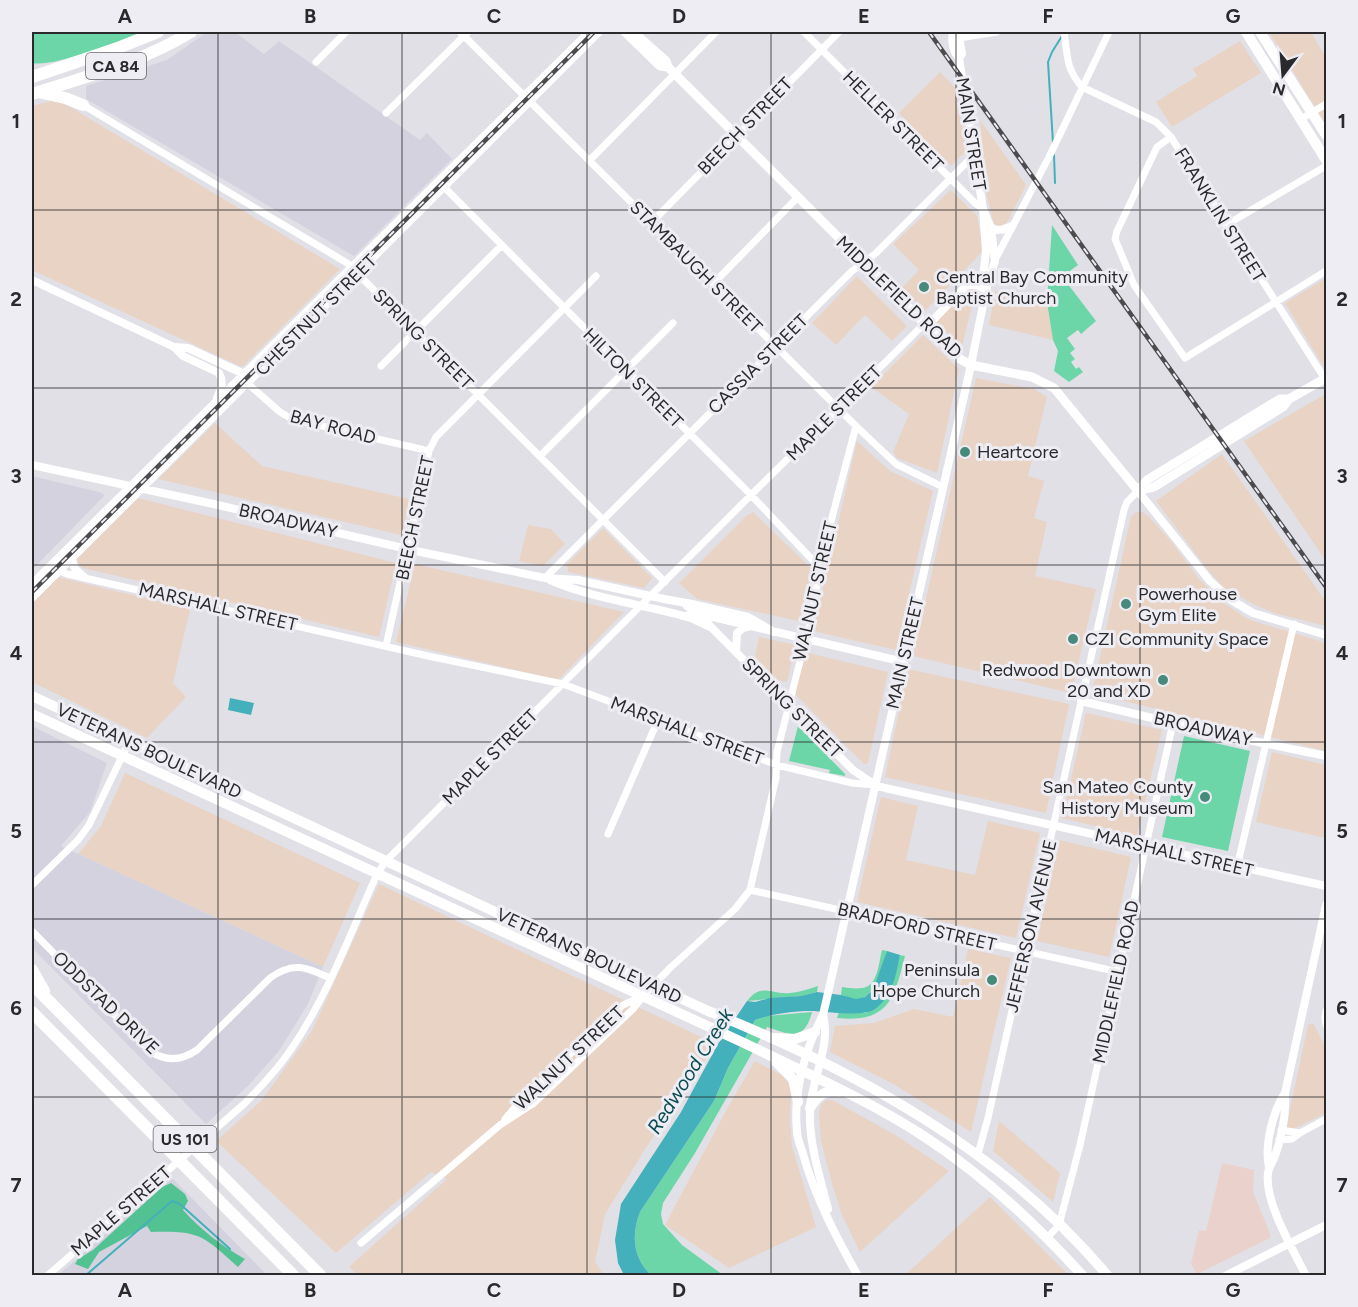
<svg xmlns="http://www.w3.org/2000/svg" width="1358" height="1307" viewBox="0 0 1358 1307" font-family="Figtree,sans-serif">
  <rect width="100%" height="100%" fill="#e1e0e7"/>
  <!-- commercial -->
  <path fill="#e8d3c5" d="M1269,32H1311L1326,58V125Z
    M1240,41L1261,73L1172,127L1156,102L1197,76L1193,69Z
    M940,72L955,88L967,150L951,166L899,113Z
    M54,100L65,104L340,269L242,367L32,270V106Z
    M980,120L1026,185L1008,221L1002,226L994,224L987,197Z
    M951,190L977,216L983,251L925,311L901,289L919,270L893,244Z
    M857,276L907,326L892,341L865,315L836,345L812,323Z
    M1326,278V363L1323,366L1285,303Z
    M969,288L976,290L962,346L935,323Z
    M995,291L1047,302L1053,340L989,325Z
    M923,335L959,369L937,473L897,458L893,452L909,414L871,387Z
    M976,378L1034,389L1047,397L1028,476L1044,481L1034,518L1047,522L1035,576L1096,589L1071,693L913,656Z
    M1326,394V561L1244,441Z
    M215,423L262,466L409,499L402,535L158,479Z
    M857,441L890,471L933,491L896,650L813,631Z
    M1222,454L1326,602V626L1274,613L1251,603L1223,587L1208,570L1156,501Z
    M138,498L396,563L379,637L96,571L83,568L78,563L77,557Z
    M753,512L812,569L799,621L697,599L679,583L747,515Z
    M1136,512H1142L1147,515L1170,540L1199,579L1224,603L1243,616L1253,621L1320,641L1326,645V751L1092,693L1131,517Z
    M528,525L551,529L565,544L543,566L519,561Z
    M603,528L652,578L644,588L568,572L567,564Z
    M415,564L624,612L558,680L396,642Z
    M58,577L190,609L173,683L186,697L147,738L32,682V603Z
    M759,637L796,645L787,682L778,680L755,657Z
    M804,652L888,672L868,763L864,764L795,694Z
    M908,669L1069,704L1046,813L885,777Z
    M1086,713L1162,730L1137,836L1062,818Z
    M1272,752L1326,765V838L1256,822Z
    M125,773L360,883L323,967L78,854L101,826Z
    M881,797L918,806L906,860L975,875L988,821L1040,833L1016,938L857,902Z
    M1060,840L1131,857L1109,957L1037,941Z
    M379,884L716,1044L647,1146L605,1214L595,1262L604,1275H358L349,1267L447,1179L431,1172L336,1253L216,1141L261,1101L312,1031Z
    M968,949L1011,958L971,1132L895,1085L830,1052L835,1026L874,1023L914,1009L953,1017Z
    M1313,1023L1326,1048V1113L1285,1133L1308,1025Z
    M755,1061L782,1075L789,1083L791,1090L790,1122L792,1146L816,1227L729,1268L665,1225L728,1107Z
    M826,1100H832L897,1136L949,1171L860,1252L842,1215L833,1187L821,1141L819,1113L821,1105Z
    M999,1121L1060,1173L1053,1202L993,1151Z
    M990,1197L1069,1275H905Z"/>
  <!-- built -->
  <path fill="#d5d2e0" d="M207,32H235L264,54L279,41L420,140L427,133L452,159L354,256L86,99V86L167,60Z
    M32,476L99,492L105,495L32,570Z
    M32,726L107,763L90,812L61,846L323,967L308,1004L279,1051L249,1085L206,1124L32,948Z
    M171,1177L267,1275L57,1276Z"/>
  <!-- education -->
  <path fill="#ebd1cb" d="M1222,1163L1254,1170L1253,1192L1271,1236L1270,1238L1197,1274L1191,1264L1199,1230L1206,1231Z"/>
  <!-- green -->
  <path fill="#6cd6a8" d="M32,32H141C120,41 52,68 32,63Z
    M1052,225L1078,265L1063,276L1064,279L1096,321L1081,334L1078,330L1067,338L1075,349L1070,353L1075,359L1071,362L1076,369L1079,367L1083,372L1069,382L1054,371L1058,351L1053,340L1047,302Z
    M798,726L845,774V776L829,773L830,770L789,761Z
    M1184,736L1250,751L1228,851L1162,837Z
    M882,950L887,951C882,966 876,1001 855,999C850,999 845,996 841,995L842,987C848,988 856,989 862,988C878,987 879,961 882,950Z
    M900,955L905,956C894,999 889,1023 837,1018L839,1012L866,1013L891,990Z
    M818,986L817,992L801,996L747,1001C762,982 770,995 790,993C800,992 809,989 818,986Z
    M812,1012C804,1042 791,1035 767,1027L695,1153L663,1203L661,1214L663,1224L682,1245L723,1275H651C633,1258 631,1235 640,1212L714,1101L728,1068L755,1020L767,1016Z"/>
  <!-- forest -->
  <path fill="#53c293" d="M171,1183L185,1194L188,1201L183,1210C201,1230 222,1246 245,1259L238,1267C202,1235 201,1231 151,1232L147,1226L99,1252L88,1269L75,1264L78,1259L93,1250L162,1187Z"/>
  <!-- water -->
  <path fill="#43b0bb" d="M230,698L254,703L251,715L228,710Z
    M887,951L900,955C896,974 893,996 875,1009C862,1018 827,1011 810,1011C792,1011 772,1014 755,1020L728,1068L714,1101L640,1212C631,1235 633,1258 651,1275H624L618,1263L615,1240L621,1204L681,1112L718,1044L747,1001L755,1002L770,998L801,996L817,992L841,995L856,999L865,997L873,990Z"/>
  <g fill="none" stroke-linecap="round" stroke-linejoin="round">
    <!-- stream -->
    <path stroke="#43b0bb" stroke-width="2" d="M1053,143L1048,62L1052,52L1062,36
      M1054,155L1055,183
      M85,1276L172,1201L180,1204L230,1249"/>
    <!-- minor -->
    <path stroke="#fff" stroke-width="7" d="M460,32L856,426L896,464L943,487
      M804,32L976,204L983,209
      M1064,32C1068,56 1065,67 1082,87L1156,122L1171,137L1325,379
      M959,38L997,32
      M316,62L346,32
      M83,105L347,263L665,582
      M386,113L468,32
      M1301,119L1326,104
      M1171,137L1157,147L1117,231L1115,239L1134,285L1185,358L1326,271
      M590,160L716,32
      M444,187L751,495L821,569
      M652,222L839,32
      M1226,225L1326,166
      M995,260L1050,155L1109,32
      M713,284L798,197
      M381,366L502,245
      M247,383L280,412L292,419L429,451
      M540,456L673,323
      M55,569L67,574L428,656L563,684L777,765L852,783L875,785
      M545,578L852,271L875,254L975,154
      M386,646L429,451L436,437L596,276
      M608,834L658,720
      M1237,867L1294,624
      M32,885L78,840L89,825L129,742
      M750,890L1119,972
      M32,931L150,1051C166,1062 181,1061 197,1050L270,978C293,961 306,967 330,978
      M1326,1011L1325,1018L1326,1025
      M505,1119L522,1099L623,1005L641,997
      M1300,1133L1326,1119
      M1279,1140L1292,1139L1300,1133L1281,1130
      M978,1154L988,1118L1124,510L1127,502L1138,491
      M1048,1237L1059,1225L1080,1145L1173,723
      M361,1243L500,1125L534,1103L633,1009L643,996L670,968L735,909L750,890L776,778L777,752L809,626L824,548L856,426
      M47,1276L244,1104C261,1087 278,1069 292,1048C328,995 351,932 377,874L386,861L751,495L925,323"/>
    <!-- tertiary -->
    <path stroke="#fff" stroke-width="8" d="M953,32C951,40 953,52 959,58
      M955,32L959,37L962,54L959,58L983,209L986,251L983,277L986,290
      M991,228C998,232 1005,229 1012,226
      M32,280L174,347L183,356L219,373C224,382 221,389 217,398
      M925,323L934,319L967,285H977L986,290
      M174,347L188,348L244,374
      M32,465L209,503L416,551L545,578L578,580L664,599L692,604L748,617L774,632
      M1138,491L1210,581L1231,600L1253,613L1326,635
      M73,556L72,560L75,569L84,577
      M550,580C596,600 644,604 691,618C698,621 705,625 712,628
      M32,584L589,32
      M32,598L599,32
      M687,606L700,614L712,628L853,770L875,785L885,788L1326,886
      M683,616L700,614L904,662
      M736,652L737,633L743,628L751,626
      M1081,701L1219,734L1326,756
      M823,1015C831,1045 813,1077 810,1107C808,1141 820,1177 828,1209
      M1269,1167C1264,1146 1273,1111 1285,1093
      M858,1276C836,1237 815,1197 803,1154C801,1147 797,1139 797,1131C793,1093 805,1049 823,1015L971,365L986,290L995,261L991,228L983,209
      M1225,1276L1326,1225
      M1306,1276C1293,1249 1264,1202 1268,1173C1269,1166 1273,1162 1275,1156C1282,1137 1286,1113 1285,1093L1326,905"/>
    <!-- secondary -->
    <path stroke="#fff" stroke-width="9" d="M625,32L660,66L668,67
      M633,32L666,61L668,67L960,359L971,365L1032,377L1054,388L1138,491
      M1138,491L1147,480L1280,399H1289L1326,378
      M1138,491L1154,487L1283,407L1289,399"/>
    <!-- primary -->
    <path stroke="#fff" stroke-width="10" d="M1246,32L1326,160
      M1260,32L1326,135
      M32,696L708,1011C857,1071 1003,1151 1108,1276
      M32,714L744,1043C804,1072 866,1099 922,1135C982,1174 1035,1223 1083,1276
      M775,1038L795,1039L815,1032
      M776,1062L793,1079L798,1102
      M810,1108C818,1095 824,1090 840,1092"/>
    <!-- trunk -->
    <path stroke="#fff" stroke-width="12" d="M32,77L118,48L158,32
      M38,92L65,98L83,105
      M32,94C86,77 142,62 191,32"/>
    <!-- motorway -->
    <path stroke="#fff" stroke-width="12" d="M32,970L44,991
      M32,984L321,1276
      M32,1012L294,1276"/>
    <defs>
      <path id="rail" d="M929,32L1326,587
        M32,592L594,32"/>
    </defs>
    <!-- rail casing -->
    <use href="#rail" stroke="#4c4c4f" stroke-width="4.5"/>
    <!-- rail -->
    <use href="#rail" stroke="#efedf4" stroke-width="2" stroke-dasharray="7" stroke-linecap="butt"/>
  </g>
  <!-- grid -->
  <path fill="none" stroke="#2a2a2c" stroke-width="1.5" stroke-opacity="0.55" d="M218,32V1276M402,32V1276M587,32V1276M771,32V1276M956,32V1276M1140,32V1276M32,210H1326M32,388H1326M32,565H1326M32,742H1326M32,919H1326M32,1097H1326"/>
  <!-- markers -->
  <g fill="#47897b" stroke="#efedf4" stroke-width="2">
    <circle cx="924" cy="287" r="6"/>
    <circle cx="965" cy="452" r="6"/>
    <circle cx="1126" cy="604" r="6"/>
    <circle cx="1073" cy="639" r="6"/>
    <circle cx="1163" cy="680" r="6"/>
    <circle cx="1205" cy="797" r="6"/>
    <circle cx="992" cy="980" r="6"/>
  </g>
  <g text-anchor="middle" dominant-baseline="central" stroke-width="6" stroke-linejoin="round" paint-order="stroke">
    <!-- shield labels -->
    <g fill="#efedf4" stroke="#656468" stroke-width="1.5">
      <rect x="86" y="53" width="60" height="26" rx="4.5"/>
      <rect x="153.5" y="1126" width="63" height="26" rx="4.5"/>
    </g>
    <g font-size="16" font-weight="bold" fill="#2a2a2c">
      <text x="116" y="66">CA 84</text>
      <text x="185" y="1139">US 101</text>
    </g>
    <!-- street labels -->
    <g font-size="18" fill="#2a2a2c" stroke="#efedf4">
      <text transform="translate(893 121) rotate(45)">HELLER STREET</text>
      <text transform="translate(745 126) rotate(-46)">BEECH STREET</text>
      <text transform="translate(971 134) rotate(81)">MAIN STREET</text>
      <text transform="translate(1220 215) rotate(58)">FRANKLIN STREET</text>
      <text transform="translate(696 267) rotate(45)">STAMBAUGH STREET</text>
      <text transform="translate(899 297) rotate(44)">MIDDLEFIELD ROAD</text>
      <text transform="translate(316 315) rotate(-45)">CHESTNUT STREET</text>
      <text transform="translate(423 339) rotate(45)">SPRING STREET</text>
      <text transform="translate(758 364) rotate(-45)">CASSIA STREET</text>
      <text transform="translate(633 378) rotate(45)">HILTON STREET</text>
      <text transform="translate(834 413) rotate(-45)">MAPLE STREET</text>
      <text transform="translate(333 427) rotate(15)">BAY ROAD</text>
      <text transform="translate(415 518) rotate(-78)">BEECH STREET</text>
      <text transform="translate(288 521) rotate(13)">BROADWAY</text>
      <text transform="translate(815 591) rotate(-77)">WALNUT STREET</text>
      <text transform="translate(218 607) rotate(13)">MARSHALL STREET</text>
      <text transform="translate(905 653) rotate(-77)">MAIN STREET</text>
      <text transform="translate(792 708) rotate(45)">SPRING STREET</text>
      <text transform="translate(1203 729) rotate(13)">BROADWAY</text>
      <text transform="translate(687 731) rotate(21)">MARSHALL STREET</text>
      <text transform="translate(149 751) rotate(25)">VETERANS BOULEVARD</text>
      <text transform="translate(490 757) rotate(-45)">MAPLE STREET</text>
      <text transform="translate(1174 853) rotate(13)">MARSHALL STREET</text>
      <text transform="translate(1031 926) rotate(-77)">JEFFERSON AVENUE</text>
      <text transform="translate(917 927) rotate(13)">BRADFORD STREET</text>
      <text transform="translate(589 956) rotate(25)">VETERANS BOULEVARD</text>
      <text transform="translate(1116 982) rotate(-78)">MIDDLEFIELD ROAD</text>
      <text transform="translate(106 1003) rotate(44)">ODDSTAD DRIVE</text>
      <text transform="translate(569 1058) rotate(-43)">WALNUT STREET</text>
      <text transform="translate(121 1211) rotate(-41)">MAPLE STREET</text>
    </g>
    <!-- poi labels -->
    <g font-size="18" fill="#2a2a2c" stroke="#efedf4" text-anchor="start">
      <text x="936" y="277">Central Bay Community<tspan x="936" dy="21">Baptist Church</tspan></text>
      <text x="977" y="452">Heartcore</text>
      <text x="1138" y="594">Powerhouse<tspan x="1138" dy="21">Gym Elite</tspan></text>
      <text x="1085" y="639">CZI Community Space</text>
      <text x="1151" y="670" text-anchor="end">Redwood Downtown<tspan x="1151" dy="21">20 and XD</tspan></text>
      <text x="1193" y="787" text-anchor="end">San Mateo County<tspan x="1193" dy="21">History Museum</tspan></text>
      <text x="980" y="970" text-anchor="end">Peninsula<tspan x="980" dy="21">Hope Church</tspan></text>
    </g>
    <!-- water labels -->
    <g font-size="20" font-style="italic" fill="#094c52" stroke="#efedf4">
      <text transform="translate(690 1071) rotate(-58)">Redwood Creek</text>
    </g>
  </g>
  <!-- border -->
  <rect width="1358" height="1307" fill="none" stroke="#efedf4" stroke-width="66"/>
  <!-- north arrow -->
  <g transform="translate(1283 75) rotate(196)" stroke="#efedf4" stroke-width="4.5" paint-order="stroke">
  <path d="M0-4.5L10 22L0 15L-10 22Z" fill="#2a2a2c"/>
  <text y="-9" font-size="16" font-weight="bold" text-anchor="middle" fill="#2a2a2c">N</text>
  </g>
  <rect x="33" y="33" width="1292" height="1241" fill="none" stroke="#2a2a2c" stroke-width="2"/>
  <g font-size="20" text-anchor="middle" font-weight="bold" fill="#2a2a2c">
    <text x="125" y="23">A</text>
    <text x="310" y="23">B</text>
    <text x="494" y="23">C</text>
    <text x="679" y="23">D</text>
    <text x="864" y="23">E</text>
    <text x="1048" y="23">F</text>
    <text x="1233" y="23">G</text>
    <text x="16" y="128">1</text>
    <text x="1342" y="128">1</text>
    <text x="16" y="306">2</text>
    <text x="1342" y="306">2</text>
    <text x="16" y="483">3</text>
    <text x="1342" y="483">3</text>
    <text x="16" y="660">4</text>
    <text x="1342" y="660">4</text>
    <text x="16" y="838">5</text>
    <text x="1342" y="838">5</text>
    <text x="16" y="1015">6</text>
    <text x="1342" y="1015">6</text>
    <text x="16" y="1192">7</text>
    <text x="1342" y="1192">7</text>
    <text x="125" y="1297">A</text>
    <text x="310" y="1297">B</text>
    <text x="494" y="1297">C</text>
    <text x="679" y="1297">D</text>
    <text x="864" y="1297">E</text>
    <text x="1048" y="1297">F</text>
    <text x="1233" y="1297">G</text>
  </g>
</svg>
